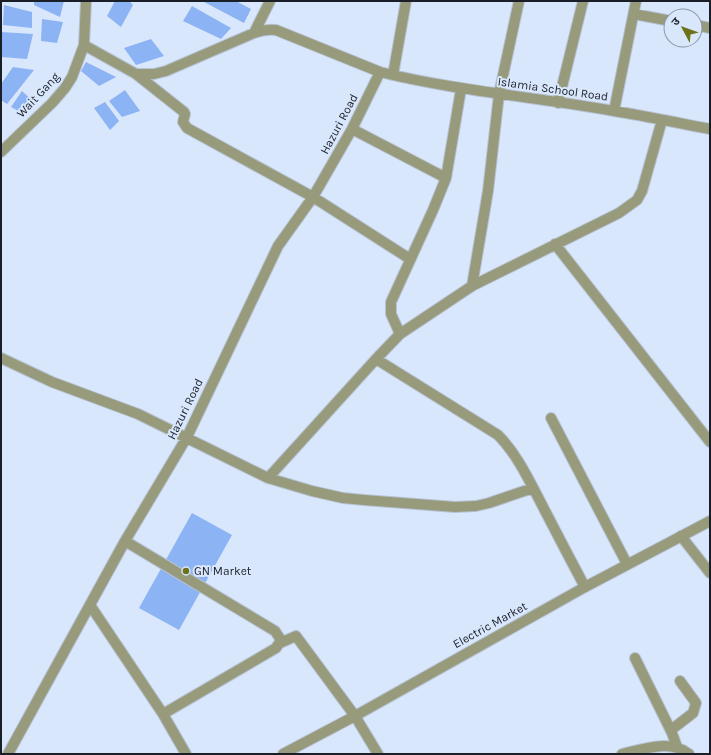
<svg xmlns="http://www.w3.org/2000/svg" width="711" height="755" viewBox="0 0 711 755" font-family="Karla,'Noto Sans Devanagari',sans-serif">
  <rect width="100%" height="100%" fill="#d9e7fd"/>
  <!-- building -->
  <path fill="#8cb3f3" d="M34,1H64L60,17L34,5Z
    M115,1H129L133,5L121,27L107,16Z
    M204,1H236L251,9L244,23L204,2Z
    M4,5L32,12V28L3,25Z
    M192,6L231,28L221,39L183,21Z
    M42,19L63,22L57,43L41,41Z
    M1,32L33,34L27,59L1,57Z
    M151,39L164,56L136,65L124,48Z
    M86,62L116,77L99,86L81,71Z
    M13,67L34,70L7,104L1,100V84Z
    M125,90L140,111L122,117L109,101Z
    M22,91L35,103L24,114L11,107Z
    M105,102L119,121L110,130L94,108Z
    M192,513L232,535L179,630L139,608Z"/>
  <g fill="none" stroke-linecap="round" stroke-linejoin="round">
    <defs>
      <path id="minor" d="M634,14L671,21
        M695,25L710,28
        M254,33L270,1
        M84,45L136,74H154L166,71L254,33C262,30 268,29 276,30L380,72C457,91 536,97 614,111C646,116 678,123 710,129
        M136,74L184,112L185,114L183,122L187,128L313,197L410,259
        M393,75L406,1
        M558,103L583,1
        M614,111L636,1
        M352,129L446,178
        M555,244L710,442
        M472,286L488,191L499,94L519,1
        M400,334L391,314V302L433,210L446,178L461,89
        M1,358L52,382L138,414L268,478L312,491L343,498L364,500L455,507L476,506L489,503L533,488
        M376,359L498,435C517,454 529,480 542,505C556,532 570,559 585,587
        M551,418L627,564
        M268,478L376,359L400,334L472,286L619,213L637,200L642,191L662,120
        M681,536L710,573
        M125,541L275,631L281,640L276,648L163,714
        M90,605L163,714L186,754
        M280,643L296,636L355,716L378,754
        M635,658L672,733L677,747
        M671,730L693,713L696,703L680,681
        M8,754L125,541L187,437L278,246L313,197L352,129L380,72
        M622,754C643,749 670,739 689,754"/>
      <path id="tertiary" d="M1,152L52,103L65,88L72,77L84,45L86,1
        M283,754L355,716L585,587L710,521"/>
    </defs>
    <!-- minor casing -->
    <use href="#minor" stroke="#b7c3d6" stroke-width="12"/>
    <!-- tertiary casing -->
    <use href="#tertiary" stroke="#b7c3d6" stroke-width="12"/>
    <!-- minor -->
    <use href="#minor" stroke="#989b7b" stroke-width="10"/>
    <!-- tertiary -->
    <use href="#tertiary" stroke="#989b7b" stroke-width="10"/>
  </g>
  <!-- markers -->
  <circle fill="#6d7219" stroke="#d9e7fd" stroke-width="1.5" cx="186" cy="571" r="4"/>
  <g text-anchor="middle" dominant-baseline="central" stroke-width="4" stroke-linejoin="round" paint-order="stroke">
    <!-- street labels -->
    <g font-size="12" fill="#1a1f27" stroke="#d9e7fd">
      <text transform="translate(553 89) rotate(8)">Islamia School Road</text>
      <text transform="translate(38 95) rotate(-47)">Wait Gang</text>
      <text transform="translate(339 124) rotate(-62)">Hazuri Road</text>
      <text transform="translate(185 409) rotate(-64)">Hazuri Road</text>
      <text transform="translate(490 625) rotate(-29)">Electric Market</text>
    </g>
    <!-- poi labels -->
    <g font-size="12" fill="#1a1f27" stroke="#d9e7fd" text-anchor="start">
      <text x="194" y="571">GN Market</text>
    </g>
  </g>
  <!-- border -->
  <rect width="711" height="755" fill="none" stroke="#1a1f27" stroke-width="4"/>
  <!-- north arrow -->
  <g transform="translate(683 28) rotate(311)"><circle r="19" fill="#d9e7fd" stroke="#8d97a7"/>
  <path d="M0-3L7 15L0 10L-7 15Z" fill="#6d7219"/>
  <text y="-6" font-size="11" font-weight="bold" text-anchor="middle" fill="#1a1f27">उ</text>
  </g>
</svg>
